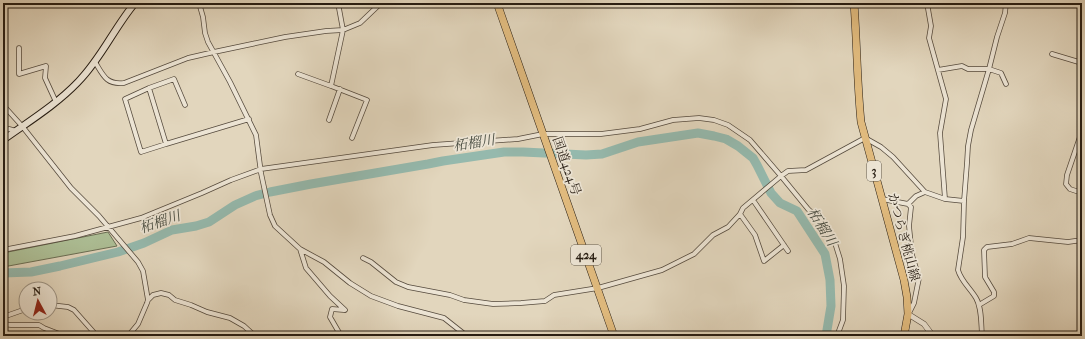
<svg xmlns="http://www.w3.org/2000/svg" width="1085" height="339" viewBox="0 0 1085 339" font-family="'IM FELL French Canon','Noto Serif JP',serif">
  <rect width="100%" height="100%" fill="#e2d6bd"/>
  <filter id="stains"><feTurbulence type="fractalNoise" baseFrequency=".005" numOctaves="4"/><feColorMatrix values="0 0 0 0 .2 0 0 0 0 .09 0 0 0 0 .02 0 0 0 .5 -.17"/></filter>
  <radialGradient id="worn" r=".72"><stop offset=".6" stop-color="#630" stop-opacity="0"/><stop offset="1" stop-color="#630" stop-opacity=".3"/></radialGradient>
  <!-- green -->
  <path fill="#adbf96" stroke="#6a6e54" d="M108,232L117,246L3,267V253Z"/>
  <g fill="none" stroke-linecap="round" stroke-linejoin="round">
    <!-- river -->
    <path stroke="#95b9ad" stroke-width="9" d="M3,273L31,272L60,266L118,252L144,243L172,230L196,226L209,222L235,205L255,196L270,192L311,184L428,164L443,161L504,152H523L586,155L602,154L638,142L698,133L714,136L726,139L738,146L753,158L757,165L771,193L780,203L797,211L825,254L830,280L831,306L826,336"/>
    <defs>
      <path id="minor" d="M199,3L203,17L205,33L208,42L230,82L256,135L261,173L270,215L275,226L300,249L324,262L350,283L371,296L398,306L444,318L463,333L468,336
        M338,3L343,30L331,86L367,100L352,138
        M647,3H648
        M927,3L931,26L929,38L946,99L940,133L945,199
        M19,48V74L46,66L45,78L56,102
        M1052,54L1082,63
        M95,62C103,75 106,85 124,83L188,58L214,52L285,37L326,31L343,30L360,23L381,3
        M938,70L962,66L968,69H989L1001,73L1006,84
        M298,74L331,86
        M149,88L174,79L185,105
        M3,105L22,126L71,188L99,216L138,262L143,271L148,300L147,303L138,324L128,336
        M329,120L340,89
        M1082,131L1067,175L1066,184L1070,189L1082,193
        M3,132L9,129L16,131
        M166,144L141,152L125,99L149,88L166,144L249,119
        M882,199L908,204L916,196L925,192
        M753,200L788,251
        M908,204L911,207L909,226L912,255L919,278L914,303L909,313
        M740,214L755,235L764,261L784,245
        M300,249L306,268L330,296L345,310
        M3,250L75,236L141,218L202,193L231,180L261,169L433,145L518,139L543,134H601L640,129L673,120L699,118L714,120L728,125L750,140L781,176L808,209L826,226L835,243L840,259L844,286L843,320L837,336
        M363,258L371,262L396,282L408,287L450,295L464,300L493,304L521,303L545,301L554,295L598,288L662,270L694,254L713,235L728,227L740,214L743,208L781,176L788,171L806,170L865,138L881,147L893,157L925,192L945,199L964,201
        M148,300L153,295L161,293L169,295L175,300L191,305L207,312L230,318L244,326L255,336
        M50,305L68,307L74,310L97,336
        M979,305L994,296V292L985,277L984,250L987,247L1012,244L1029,238L1068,242L1082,240
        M3,317L26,309
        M3,324L11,325H39L44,328L62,335L63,336
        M341,336L330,317L332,309L344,310
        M982,336C981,324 982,308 976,298C970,288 961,281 958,270L963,237L964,201L967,163L968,146L971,130L989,69L997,37L1005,13L1006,3"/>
      <path id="tertiary" d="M908,314L924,324L933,336"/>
      <path id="secondary" d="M3,140C28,122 56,105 78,82C101,59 114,28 135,3"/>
      <path id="primary" d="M854,3C857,43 857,82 861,122L904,280L907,297L908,314L904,336"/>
      <path id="trunk" d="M497,3L614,336"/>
    </defs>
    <!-- minor casing -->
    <use href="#minor" stroke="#554a3d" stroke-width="5.5"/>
    <!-- tertiary casing -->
    <use href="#tertiary" stroke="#554a3d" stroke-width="6"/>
    <!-- secondary casing -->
    <use href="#secondary" stroke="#261c12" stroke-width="8"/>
    <!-- primary casing -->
    <use href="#primary" stroke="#261c12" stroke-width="8"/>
    <!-- trunk casing -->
    <use href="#trunk" stroke="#261c12" stroke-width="8"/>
    <!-- minor -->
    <use href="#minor" stroke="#ece4d4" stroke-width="4"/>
    <!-- tertiary -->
    <use href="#tertiary" stroke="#ece4d4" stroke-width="5"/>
    <!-- secondary -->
    <use href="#secondary" stroke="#ece4d4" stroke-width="6"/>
    <!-- primary -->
    <use href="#primary" stroke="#e1bb7e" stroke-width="7"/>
    <!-- trunk -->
    <use href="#trunk" stroke="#e1bb7e" stroke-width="7"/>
  </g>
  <g text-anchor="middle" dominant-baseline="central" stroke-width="3.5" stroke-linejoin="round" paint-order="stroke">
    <!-- shield labels -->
    <g fill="#ece4d4" stroke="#61584c" stroke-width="1">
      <rect x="867" y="161" width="14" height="20" rx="3"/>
      <rect x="571" y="245" width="30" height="20" rx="3"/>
    </g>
    <g font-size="12" font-weight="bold" fill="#261c12">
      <text x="874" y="171">3</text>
      <text x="586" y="255">424</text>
    </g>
    <!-- street labels -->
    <g font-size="13" fill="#261c12" stroke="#ece4d4">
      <text transform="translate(567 166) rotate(71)">国道424号</text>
      <text transform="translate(904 237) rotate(75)">かつらぎ桃山線</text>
    </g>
    <!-- water labels -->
    <g font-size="14" font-style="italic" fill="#474b40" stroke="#ece4d4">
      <text transform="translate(474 143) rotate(-9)">柘榴川</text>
      <text transform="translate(160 222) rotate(-19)">柘榴川</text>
      <text transform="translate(822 227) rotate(58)">柘榴川</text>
    </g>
  </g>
  <!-- margin -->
  <rect width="1085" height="339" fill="none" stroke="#e2d6bd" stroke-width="16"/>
  <rect x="4" y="4" width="1077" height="331" fill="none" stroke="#261c12" stroke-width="2"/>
  <rect x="8" y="8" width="1069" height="323" fill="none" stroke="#261c12"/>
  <!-- north arrow -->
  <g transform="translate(38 301) rotate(353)"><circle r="19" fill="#ece4d4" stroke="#9d9486"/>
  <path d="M0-3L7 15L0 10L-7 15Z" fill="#8f2418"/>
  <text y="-6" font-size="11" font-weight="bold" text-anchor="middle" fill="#261c12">N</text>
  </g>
  <rect width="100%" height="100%" filter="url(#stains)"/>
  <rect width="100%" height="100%" fill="url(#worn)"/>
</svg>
